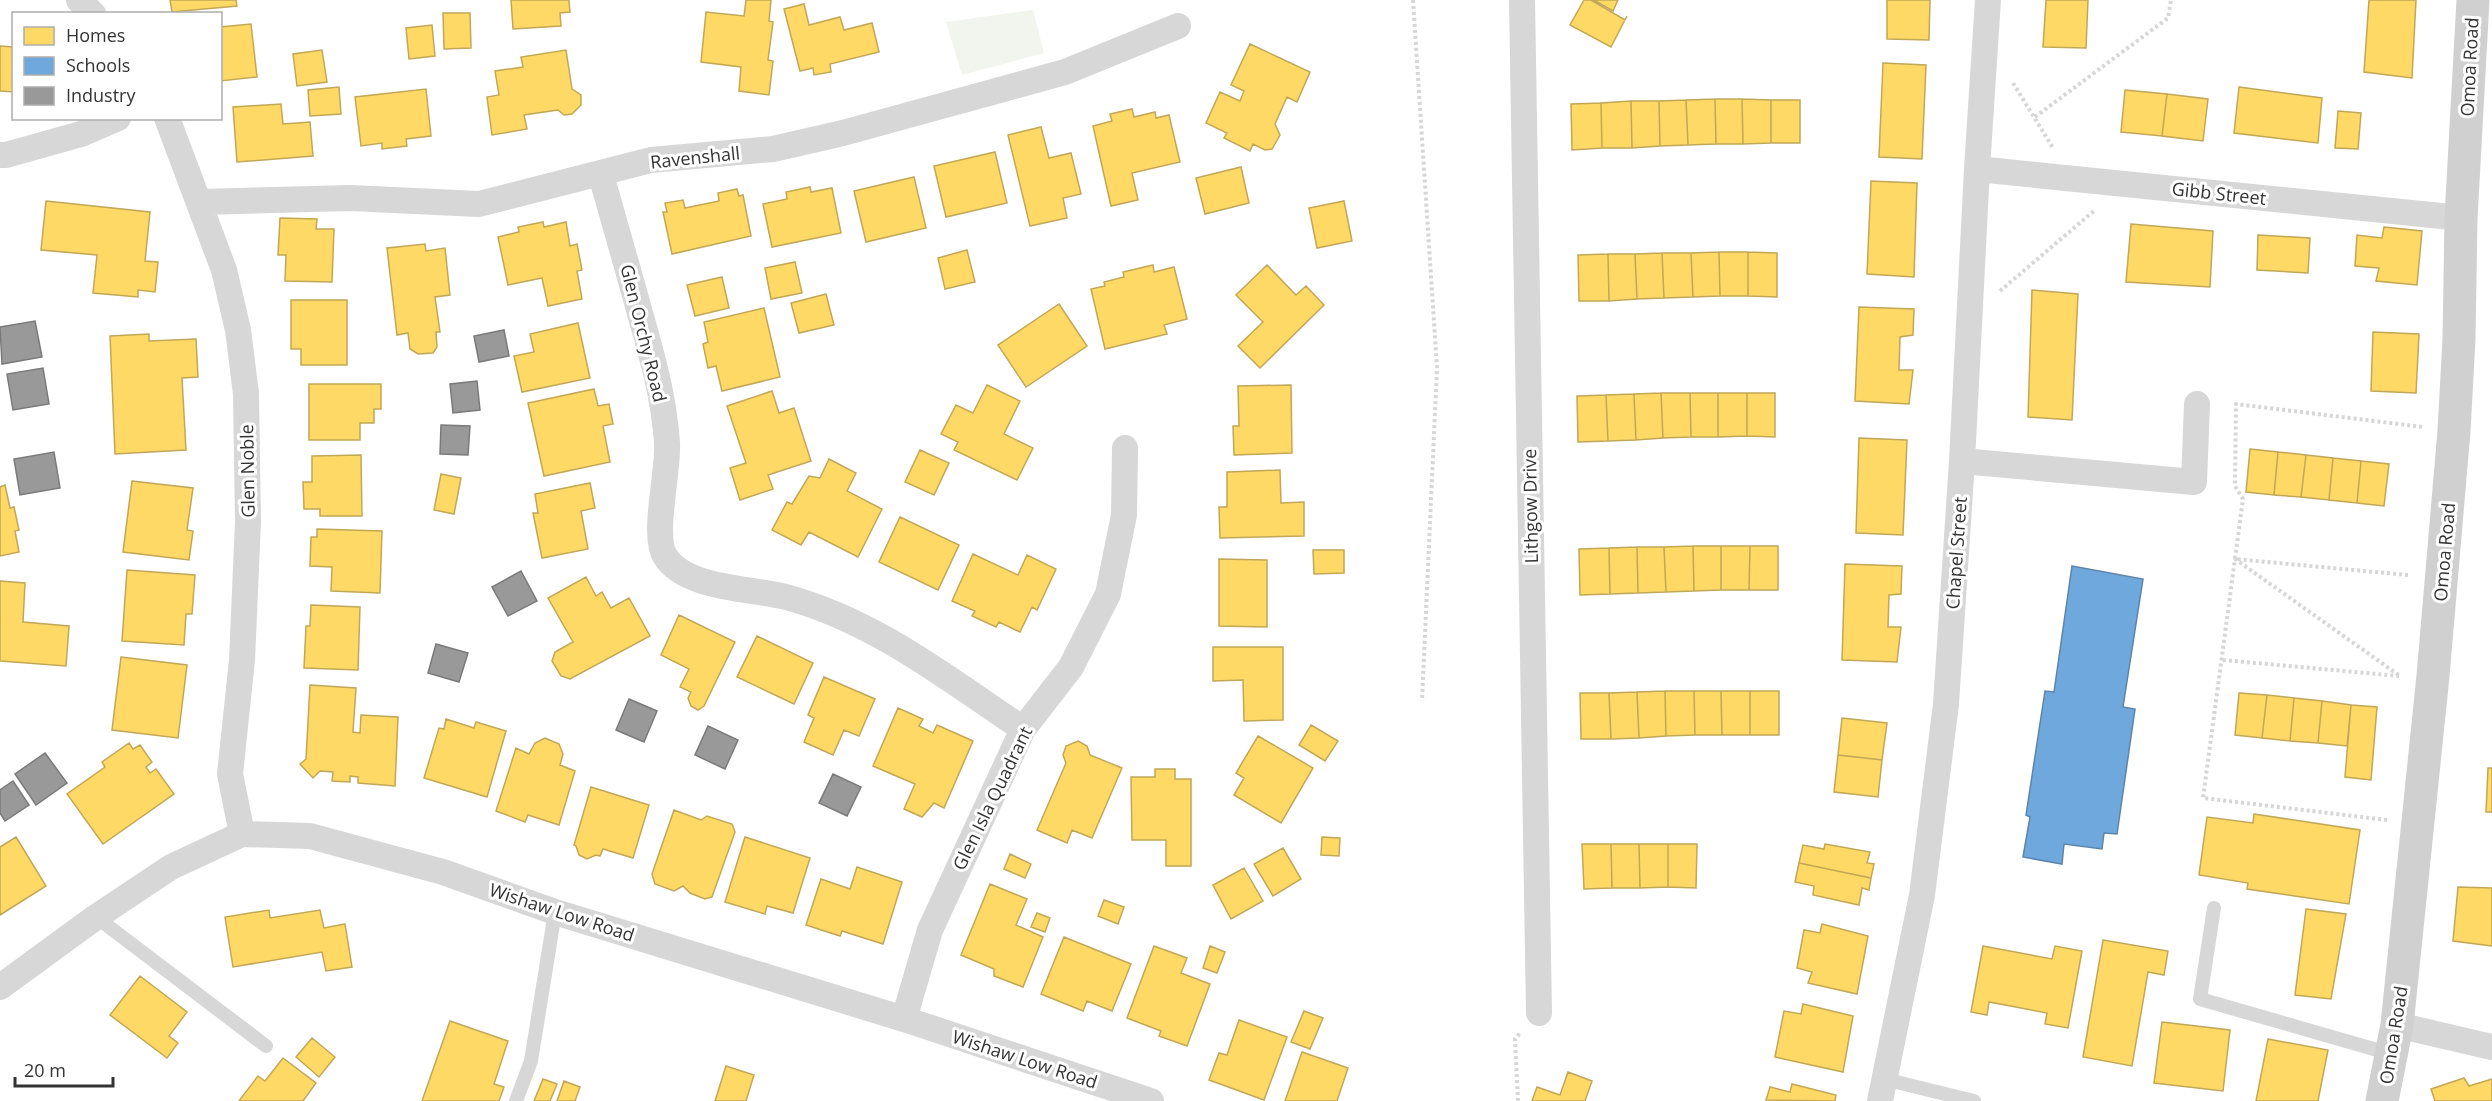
<svg xmlns="http://www.w3.org/2000/svg" width="2492" height="1101" viewBox="0 0 2492 1101" font-family="'Open Sans',sans-serif">
  <rect width="100%" height="100%" fill="#fff"/>
  <!-- green -->
  <path fill="#f1f5ed" d="M1033,10L1044,53L962,75L946,22Z"/>
  <!-- homes -->
  <path fill="#ffd966" stroke="#c2a757" stroke-width="1.5" d="M170,0H236L237,6L172,12Z
    M511,0H569L570,12L560,13L561,26L513,29Z
    M746,0H771L769,21L773,22L768,60L773,61L769,95L739,91L741,67L701,62L706,12L744,16Z
    M1584,0H1591L1625,20L1627,16L1611,47L1570,25Z
    M1594,0H1618L1613,11Z
    M1887,0H1930L1929,40L1887,39Z
    M2046,0H2088L2086,48L2043,47Z
    M2369,0H2416L2412,78L2364,72Z
    M804,4L809,25L840,17L844,30L872,23L879,52L830,64L831,72L814,75L813,68L800,71L784,9Z
    M443,13H470L471,48L444,49Z
    M251,24L257,77L220,81V27Z
    M432,25L435,56L409,59L406,28Z
    M1250,44L1310,72L1297,102L1287,97L1275,124L1280,135L1272,149L1265,150L1253,144L1250,151L1224,138L1227,133L1206,123L1220,92L1240,101L1244,91L1231,85Z
    M0,46L14,47V92L0,91Z
    M322,50L327,82L297,86L293,54Z
    M566,50L572,89L581,95V105L572,114L564,115L558,110L524,115L527,129L492,135L487,97L499,95L495,71L523,67L521,57Z
    M1883,63L1926,65L1922,159L1879,157Z
    M339,87L341,114L310,116L308,90Z
    M2239,87L2322,98L2318,143L2234,133Z
    M426,89L431,136L406,139L407,146L382,149V143L361,146L355,97Z
    M2125,90L2167,94L2162,136L2121,132Z
    M2167,94L2208,99L2203,141L2162,136Z
    M1715,99L1716,144L1688,145L1686,100Z
    M1715,99H1742L1743,144H1716Z
    M1742,99L1771,100V143L1743,144Z
    M1686,100L1688,145L1660,146L1659,101Z
    M1771,100H1800V143H1771Z
    M1631,101L1632,148H1602L1601,103Z
    M1631,101H1659L1660,146L1632,148Z
    M1601,103L1602,148L1572,150L1571,104Z
    M281,104L283,124L310,122L313,156L237,162L233,107Z
    M1132,109L1134,117L1155,112L1156,118L1169,115L1180,162L1132,173L1138,200L1111,206L1093,126L1112,121L1110,114Z
    M2338,111L2361,113L2358,149L2335,148Z
    M1041,127L1049,158L1071,153L1081,194L1063,198L1067,218L1030,226L1008,135Z
    M995,152L1007,203L946,217L934,166Z
    M1241,167L1249,203L1205,214L1196,178Z
    M914,177L926,228L866,242L854,191Z
    M1871,181L1917,183L1914,277L1867,274Z
    M810,187L811,192L832,188L841,233L772,247L763,204L787,199L786,192Z
    M737,189L739,196L743,195L751,236L672,254L663,212H667L665,203L683,200L685,208L719,201L718,193Z
    M46,201L150,212L145,261L158,262L155,292L138,290V297L93,293L97,255L41,250Z
    M1344,201L1352,241L1317,248L1309,208Z
    M280,218L317,219L316,229H334L332,282L285,281L286,255H278Z
    M543,222L544,227L566,222L570,246L577,244L582,270L577,271L582,299L548,306L542,278L508,285L498,237L519,232L518,227Z
    M2131,224L2213,231L2210,287L2126,282Z
    M2384,227L2422,231L2417,285L2376,281L2379,268L2355,266L2357,235L2382,238Z
    M2258,235L2310,238L2308,273L2257,270Z
    M425,244L426,251L445,248L450,295L435,297L440,332H436L437,347L433,353L418,354L410,349L408,333L397,335L387,248Z
    M967,250L975,282L945,289L938,258Z
    M1719,252L1720,296L1693,297L1691,253Z
    M1719,252H1748V296H1720Z
    M1748,252L1777,253V297L1748,296Z
    M1662,253L1664,298L1637,299L1635,254Z
    M1662,253H1691L1693,297L1664,298Z
    M1608,254L1609,301H1579L1578,255Z
    M1608,254H1635L1637,299L1609,301Z
    M795,262L802,293L771,299L765,268Z
    M1153,265L1154,272L1174,267L1187,319L1164,325L1167,334L1105,349L1091,289L1105,286L1104,282L1124,277L1123,272Z
    M1267,265L1296,295L1306,286L1324,305L1260,368L1238,346L1263,322L1236,295Z
    M722,277L729,308L695,316L687,285Z
    M2032,290L2078,294L2072,420L2028,417Z
    M826,294L834,325L799,333L791,303Z
    M291,300H347V365H301V349H291Z
    M1059,304L1087,346L1026,387L998,345Z
    M1859,307L1914,309L1913,335L1900,337L1899,370H1913L1909,404L1855,401Z
    M764,308L780,377L722,391L716,366L708,368L703,344L708,342L704,322Z
    M578,323L590,378L522,392L514,356L534,352L530,334Z
    M2373,332L2419,334L2416,393L2371,391Z
    M149,334V341L196,339L198,377L182,378L186,450L115,454L110,336Z
    M309,384H381V409H374V423H360V440H309Z
    M987,385L1020,401L1004,434L1033,448L1017,480L954,450L958,442L941,434L956,405L973,413Z
    M1291,385L1292,453L1234,455L1233,426H1239L1238,386Z
    M594,389L598,406L609,404L613,424L603,426L610,462L544,476L528,403Z
    M772,391L779,413L794,408L811,461L768,475L773,489L740,500L730,468L746,463L727,406Z
    M1661,393L1663,438L1636,440L1634,394Z
    M1661,393H1690L1691,437L1663,438Z
    M1690,393H1718V437H1691Z
    M1718,393H1747V436L1718,437Z
    M1747,393H1775V437L1747,436Z
    M1634,394L1636,440L1608,441L1606,395Z
    M1606,395L1608,441L1578,442L1577,396Z
    M1859,438L1907,440L1903,535L1856,533Z
    M2250,449L2278,452L2274,495L2246,492Z
    M920,450L949,463L934,495L905,482Z
    M2278,452L2306,455L2301,497L2274,495Z
    M361,455L362,516H320V509H304L303,482H312V456Z
    M2306,455L2333,458L2329,500L2301,497Z
    M2333,458L2361,461L2357,503L2329,500Z
    M829,459L856,473L847,491L882,509L858,557L809,532L801,545L772,530L787,502L792,504L809,476L820,478Z
    M2361,461L2389,464L2384,506L2357,503Z
    M1280,470L1281,503L1304,502V536L1220,538L1219,507H1227V472Z
    M441,474L461,478L454,514L434,510Z
    M132,481L193,488L187,530L193,531L189,560L123,552Z
    M590,483L595,508L581,511L588,549L542,558L533,513H538L535,494Z
    M5,485L10,508L14,507L19,530L15,531L19,552L0,556V487Z
    M900,517L959,545L938,590L879,562Z
    M317,529L382,531L380,593L331,591L332,567L310,566L311,537H317Z
    M1693,546L1694,591L1666,592L1664,547Z
    M1693,546H1721V590L1694,591Z
    M1721,546H1750L1749,590H1721Z
    M1750,546H1778V590H1749Z
    M1637,547L1638,593L1610,594L1609,548Z
    M1637,547H1664L1666,592L1638,593Z
    M1609,548L1610,594L1580,595L1579,549Z
    M1313,550H1344V573L1314,574Z
    M973,554L1018,575L1027,555L1056,569L1037,610L1032,607L1020,632L999,622L996,627L972,616L975,611L952,601Z
    M1219,559L1267,560V627L1219,626Z
    M1845,564L1902,566L1901,594L1889,595L1888,627H1901L1897,662L1842,660Z
    M127,570L195,575L192,614H186L184,645L122,641Z
    M586,577L596,596L602,592L611,608L629,598L650,636L570,679L561,676L552,661L555,652L573,642L548,598Z
    M0,581L25,583L23,622L69,626L66,666L0,661Z
    M311,605L360,607L358,670L304,668L306,626H310Z
    M679,615L735,642L704,706L698,710L691,706L688,698L691,692L680,687L689,669L661,655Z
    M757,636L813,663L794,704L737,677Z
    M1213,647H1283V720L1244,721L1243,680L1213,681Z
    M121,657L187,665L178,738L112,730Z
    M824,677L875,699L859,736L844,730L833,755L804,742L814,718L808,715Z
    M310,685L356,688L353,732L360,733L361,715L398,717L395,786L358,783V777L350,776V782L332,781L333,772L320,771L313,778L300,764L306,759Z
    M1665,691H1694L1695,735L1666,736Z
    M1665,691L1666,736L1639,738L1637,692Z
    M1694,691H1721L1722,735H1695Z
    M1721,691H1750V735H1722Z
    M1750,691H1779V735H1750Z
    M1637,692L1639,738L1611,739L1609,693Z
    M1580,693H1609L1611,739H1581Z
    M2239,693L2267,695L2262,738L2235,735Z
    M2267,695L2294,698L2290,741L2262,738Z
    M2294,698L2322,701L2318,743L2290,741Z
    M2322,701L2351,705L2347,746L2318,743Z
    M2351,705L2377,707L2371,780L2345,777Z
    M898,708L923,719L919,726L933,733L937,725L973,741L944,808L934,803L922,817L904,809L915,784L873,766Z
    M1842,718L1887,723L1882,760L1838,755Z
    M446,719L474,728L476,722L506,731L487,797L424,778L439,728L444,729Z
    M1311,725L1338,741L1325,761L1299,745Z
    M1258,736L1313,768L1281,823L1234,795L1244,778L1236,773Z
    M545,738L559,744L563,754L560,765L575,771L559,825L528,815L525,822L496,811L516,748L529,754L535,743Z
    M1078,741L1087,746L1090,755L1122,768L1092,838L1072,830L1067,843L1037,830L1066,763L1063,755L1066,746Z
    M129,743L133,749L140,745L152,762L146,767L150,773L156,769L174,794L103,844L67,794L105,767L102,762Z
    M1838,755L1882,760L1878,797L1834,792Z
    M2488,768H2492V812H2486Z
    M1155,769H1175V779H1191V866H1166V840H1132L1131,777H1155Z
    M591,787L649,805L633,858L603,849L600,856L596,855L587,859L579,855L576,846L574,845Z
    M674,810L701,820L707,816L732,824L735,832L712,897L705,899L690,893L683,886L674,891L655,884L652,874Z
    M2254,814L2360,830L2349,904L2247,889L2248,883L2199,875L2207,817L2253,823Z
    M16,837L46,886L0,915V847Z
    M745,837L810,858L793,913L767,906L765,914L725,902Z
    M1322,837L1340,838L1339,856L1321,855Z
    M1582,844H1611L1612,888L1584,889Z
    M1611,844H1639L1640,888H1612Z
    M1639,844H1668V887L1640,888Z
    M1668,844H1697L1696,888L1668,887Z
    M1825,844L1870,852L1867,863L1874,864L1871,878L1799,863L1803,845L1824,849Z
    M1283,848L1301,879L1273,896L1254,864Z
    M1010,854L1031,864L1025,878L1004,869Z
    M1799,863L1871,878L1869,890L1862,888L1859,905L1813,895L1814,886L1795,882Z
    M857,867L902,882L883,944L842,931L840,936L806,925L821,879L850,889Z
    M1244,868L1263,901L1231,919L1213,885Z
    M990,884L1027,899L1016,925L1043,937L1023,987L994,976V969L961,955Z
    M2458,887L2492,888V946L2453,941Z
    M1104,900L1124,907L1118,924L1098,916Z
    M2306,909L2346,914L2331,999L2295,995Z
    M269,910L270,918L320,910L324,928L345,924L352,967L326,971L322,952L233,967L225,917Z
    M1037,913L1050,918L1045,932L1031,927Z
    M1822,924L1868,936L1857,994L1808,983L1812,972L1797,968L1804,930L1820,933Z
    M1064,937L1131,964L1112,1011L1087,1001L1083,1011L1041,994Z
    M2103,940L2168,951L2164,975L2148,972L2132,1066L2083,1057Z
    M1154,946L1187,958L1181,973L1210,984L1187,1046L1159,1036L1161,1031L1127,1018Z
    M1210,946L1225,952L1217,973L1203,968Z
    M1983,946L2052,959L2055,946L2082,951L2068,1028L2045,1024L2047,1013L1989,1002L1987,1015L1971,1012Z
    M140,976L187,1012L169,1036L178,1043L167,1058L110,1015Z
    M1803,1004L1853,1016L1843,1072L1775,1057L1784,1011L1801,1014Z
    M1304,1011L1323,1018L1310,1049L1291,1042Z
    M1239,1020L1287,1037L1264,1100L1209,1080L1219,1053L1227,1055Z
    M450,1021L508,1041L494,1084L504,1087L499,1101H422Z
    M2162,1022L2230,1030L2223,1091L2154,1083Z
    M312,1038L335,1057L319,1077L296,1057Z
    M2268,1039L2328,1050L2318,1101H2256Z
    M1302,1052L1348,1068L1337,1101H1285Z
    M283,1058L316,1083L303,1101H239L258,1076L265,1081Z
    M726,1066L754,1075L746,1101H715Z
    M1568,1072L1592,1081L1585,1101H1532L1537,1087L1560,1095Z
    M2464,1078L2469,1086L2492,1079V1101H2435L2431,1089Z
    M543,1079L557,1084L550,1101H534Z
    M564,1081L580,1087L575,1101H557Z
    M1792,1084L1836,1095L1835,1101L1766,1100L1770,1087L1790,1092Z"/>
  <!-- schools -->
  <path fill="#6fa8dc" stroke="#5d85a9" stroke-width="1.5" d="M2072,566L2143,579L2123,707L2135,709L2117,834L2104,833L2102,849L2064,844L2062,864L2023,857L2030,817L2026,815L2045,691L2054,692Z"/>
  <!-- industry -->
  <path fill="#999" stroke="#7a7a7a" stroke-width="1.5" d="M35,321L42,357L2,364L0,327Z
    M504,330L509,356L479,362L474,336Z
    M43,368L49,404L13,410L7,374Z
    M477,381L480,410L453,413L450,384Z
    M441,425L470,426L468,455L440,454Z
    M54,452L60,488L20,495L14,459Z
    M521,571L537,601L508,616L492,587Z
    M436,644L468,653L459,682L428,673Z
    M629,699L657,711L644,742L616,730Z
    M708,726L738,740L725,769L695,755Z
    M45,753L67,783L36,805L15,774Z
    M833,774L861,787L847,816L819,803Z
    M13,781L29,805L5,821L0,813V790Z"/>
  <g fill="none" stroke-linecap="round" stroke-linejoin="round">
    <!-- path -->
    <path stroke="#d6d6d6" stroke-width="4" stroke-dasharray="3 3" stroke-linecap="butt" d="M1413,0L1437,368L1422,701
      M2013,83L2053,148
      M2035,117L2168,18L2171,0
      M2000,291L2095,210
      M2408,575L2235,559L2243,499L2235,486L2236,404L2423,427
      M2223,660L2399,676
      M2387,820L2203,798L2235,559L2400,676
      M1518,1101L1515,1039L1520,1033"/>
    <!-- service -->
    <path stroke="#d7d7d7" stroke-width="14" d="M2214,908L2200,999L2391,1054
      M96,917L266,1046
      M1884,1079L1974,1101
      M516,1101L531,1061L555,912"/>
    <!-- minor -->
    <path stroke="#d7d7d7" stroke-width="26" d="M79,0L93,14
      M1522,0L1539,1013
      M167,118L224,270L238,330L246,394L248,522L242,660L230,774L242,834
      M0,155H6L81,134L118,118
      M1977,169L2461,218
      M601,175C613,218 626,262 638,306C651,352 664,396 667,443C669,470 652,535 665,556C685,589 751,588 786,597C875,621 948,679 1023,729
      M200,202L350,198L479,204L651,160L773,149L843,133L1065,72L1178,26
      M1962,461L2194,482L2197,404
      M0,987L96,917L171,867L242,834L310,836L443,872L555,912L904,1019L1151,1101
      M904,1019L930,930L1023,729L1071,667L1108,594L1124,515L1125,448
      M2397,1025L2492,1047
      M1880,1101L1922,895L1946,704L1962,461L1977,169L1988,0"/>
    <!-- secondary -->
    <path stroke="#d0d0d0" stroke-width="33" d="M2382,1101L2397,1025L2433,676L2454,431L2459,339L2461,218L2473,0"/>
  </g>
  <g text-anchor="middle" dominant-baseline="central" stroke-width="6" stroke-linejoin="round" paint-order="stroke">
    <!-- street labels -->
    <g font-size="18" fill="#333" stroke="#fff">
      <text transform="translate(2469 67) rotate(-87)">Omoa Road</text>
      <text transform="translate(695 157) rotate(-6)">Ravenshall</text>
      <text transform="translate(2219 193) rotate(6)">Gibb Street</text>
      <text transform="translate(644 333) rotate(76)">Glen Orchy Road</text>
      <text transform="translate(247 471) rotate(-91)">Glen Noble</text>
      <text transform="translate(1530 506) rotate(-91)">Lithgow Drive</text>
      <text transform="translate(2444 552) rotate(-85)">Omoa Road</text>
      <text transform="translate(1956 553) rotate(-86)">Chapel Street</text>
      <text transform="translate(992 798) rotate(-64)">Glen Isla Quadrant</text>
      <text transform="translate(562 912) rotate(18)">Wishaw Low Road</text>
      <text transform="translate(2393 1035) rotate(-81)">Omoa Road</text>
      <text transform="translate(1025 1059) rotate(18)">Wishaw Low Road</text>
    </g>
  </g>
  <!-- legend -->
  <rect x="12" y="12" width="210" height="108" fill="#ffffff" stroke="#adadad" stroke-width="1.5"/>
  <rect x="24" y="27" width="30" height="18" fill="#ffd966" stroke="#adadad" stroke-width="1.5"/>
  <text x="66" y="42" font-size="18" fill="#333333">Homes</text>
  <rect x="24" y="57" width="30" height="18" fill="#6fa8dc" stroke="#adadad" stroke-width="1.5"/>
  <text x="66" y="72" font-size="18" fill="#333333">Schools</text>
  <rect x="24" y="87" width="30" height="18" fill="#999999" stroke="#adadad" stroke-width="1.5"/>
  <text x="66" y="102" font-size="18" fill="#333333">Industry</text>
  <!-- scale -->
  <path d="M15 1077v9h98v-9" fill="none" stroke="#333333" stroke-width="3"/>
  <text x="24" y="1077" font-size="18" fill="#333333" stroke="#ffffff" stroke-width="4.5" paint-order="stroke">20 m</text>
</svg>
